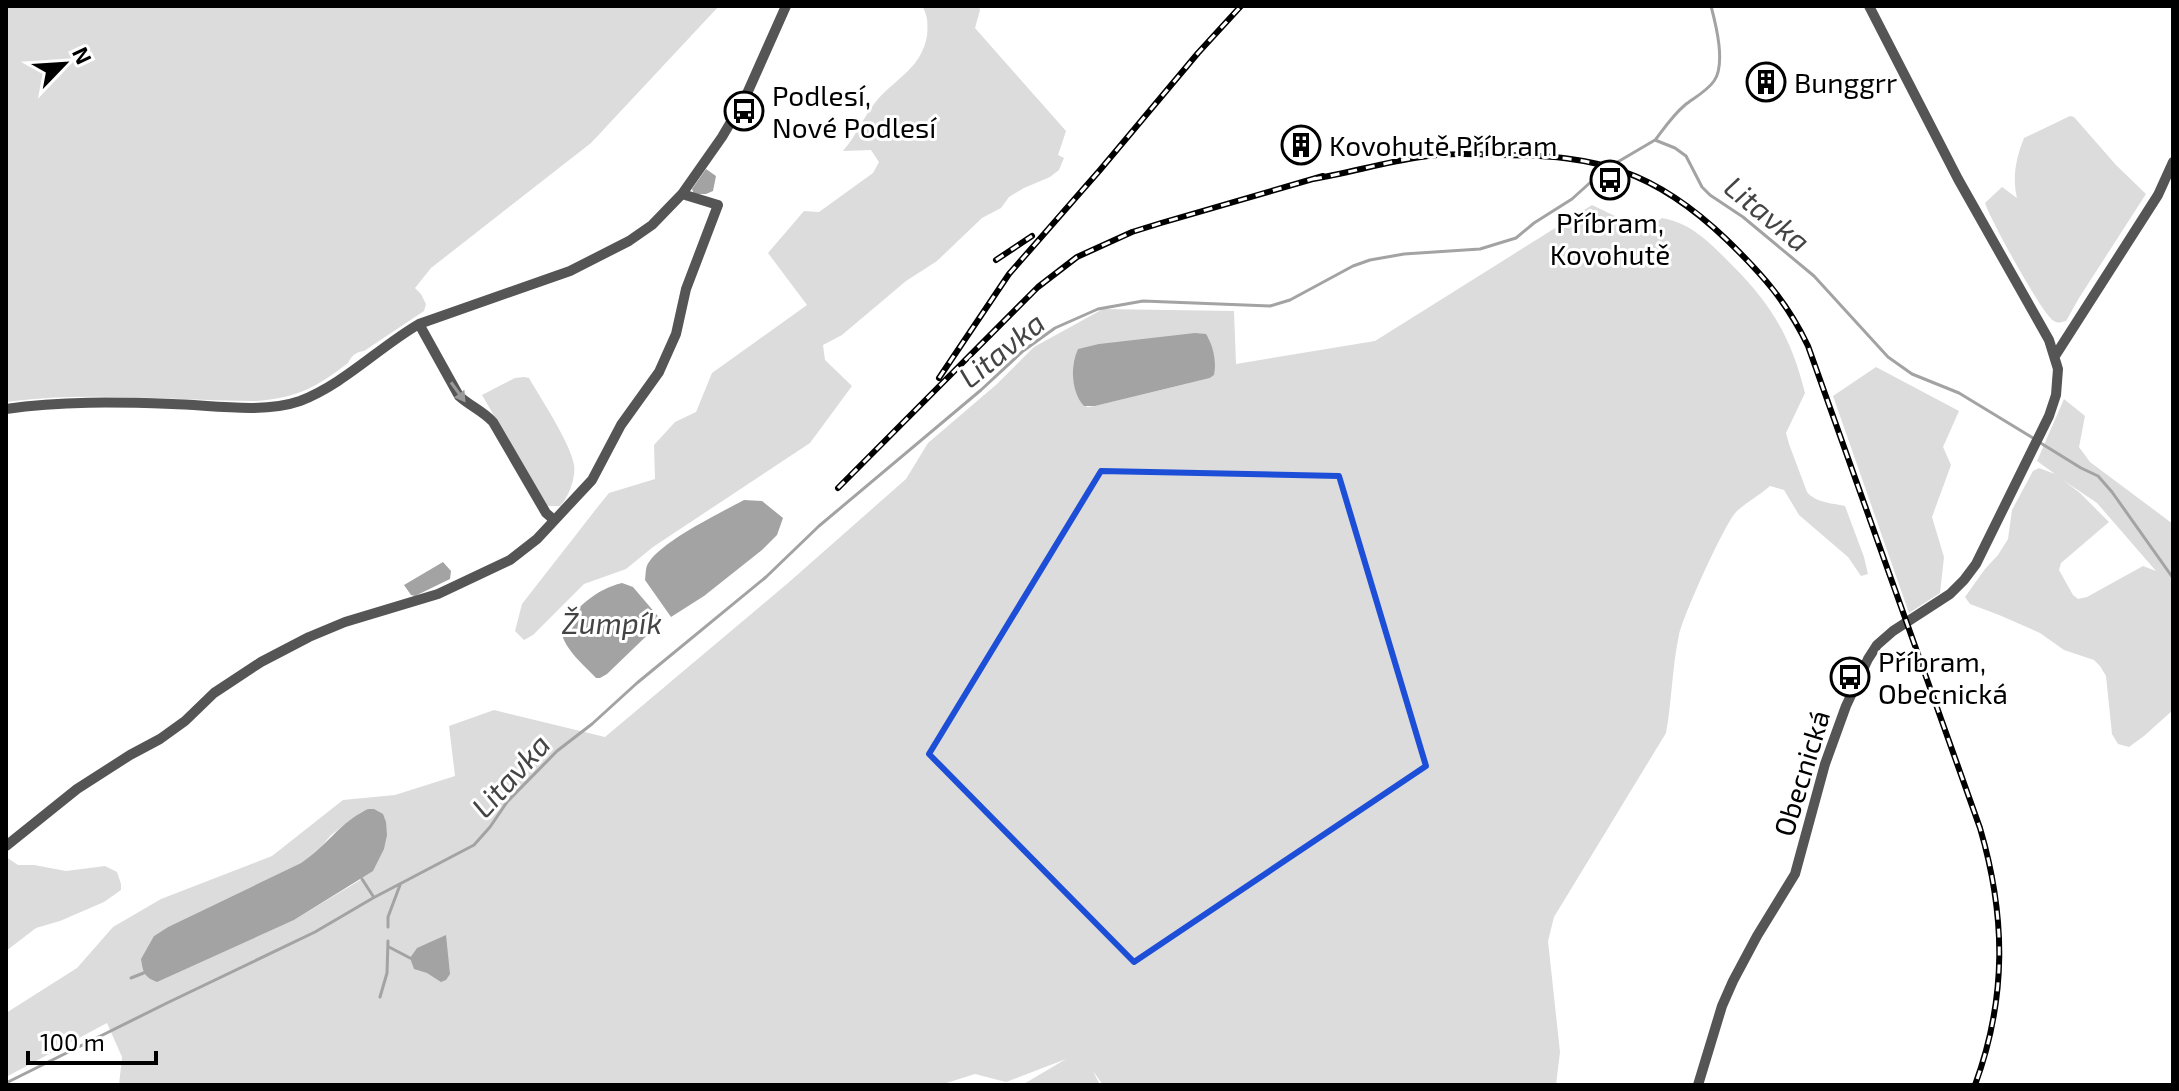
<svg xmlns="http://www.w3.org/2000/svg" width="2179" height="1091" viewBox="0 0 2179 1091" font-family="'Exo 2',sans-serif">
  <rect width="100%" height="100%" fill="#fff"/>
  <!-- green -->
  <path fill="#dcdcdc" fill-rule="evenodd" d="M6,6H719L591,143L431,268L415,288L421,294L426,304L424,311L364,351C356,352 352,355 348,363C315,388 299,397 257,401C173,401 90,391 6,402Z
    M922,6H979L980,10L975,28L1066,131L1058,155L1064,158L1059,170L1050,177L1024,188L1009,197L1001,208L982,218L937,261L906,281L842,335L823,345L825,360L852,386L810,443L653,547L626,569L584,584L533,635L524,640L515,631L522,604L600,504L609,493L655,479L654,445L675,422L696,412L712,373L807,305L768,253L804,211L819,212L873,173L879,162L871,150L843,151C857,135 864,115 878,99C898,77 921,68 927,36C928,25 928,15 922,6Z
    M2070,116L2074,117L2116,165L2146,194L2079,298L2066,321C2061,322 2059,324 2054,321C2043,316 1990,219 1985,203L2002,187L2017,198C2012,177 2016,158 2024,138Z
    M1592,205L1619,218L1655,223L1662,218C1689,223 1705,238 1724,257C1768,300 1790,332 1805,393L1786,433L1789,444L1807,492C1816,503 1832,503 1845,506L1864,557L1868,574L1861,576L1848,557L1799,515L1784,490L1770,486C1760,495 1744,504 1736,512C1724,525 1683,616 1679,635C1672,667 1672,701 1666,733L1554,917L1548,941L1560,1052L1556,1085H1103L1093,1071L1100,1085H1022L1066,1059L1006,1082L975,1074L940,1085H119L122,1057L107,1023L6,1077V1013L77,968L113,927L161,899L272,856L343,800L395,795L455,776L449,726L494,710L605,737L788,583L906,479L928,443L997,384L1034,347L1103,309L1234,311L1236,364L1375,341ZM1208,337L1215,364L1214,375L1210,378L1095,406L1087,407C1072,394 1069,367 1078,349ZM363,811L362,879L294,920L242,942L154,936L168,927L301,863L314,855L331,835Z
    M1876,367L1959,411L1943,447L1951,465L1932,517L1944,557L1940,593L1909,613L1833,396Z
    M524,377L529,378C541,399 571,444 574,465C576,477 569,497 560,506H547L482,395L515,378Z
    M2064,399L2085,416L2079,447L2090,462L2173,524V710L2144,736L2129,747L2118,744L2112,734L2106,676L2100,666L2094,660L2064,650L2040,633L1999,615L1970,604L1965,597L1985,569L1998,555L2008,539L2012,510L2033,471L2039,468L2055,474L2037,461ZM2063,480L2097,503L2156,571L2143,566L2087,597L2078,599L2073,595L2059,570L2061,563L2109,522L2080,493Z
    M6,857L18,865H34L66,871L105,866L117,872L121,884V890L104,902L60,921L36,928L6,951Z"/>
  <!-- water -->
  <path fill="#a3a3a3" d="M706,169L716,176L713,191L706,194H694L692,189Z
    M1195,333L1206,334C1213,345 1217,362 1214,375L1210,378L1095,406H1084C1071,392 1070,365 1078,349L1099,344Z
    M744,500L762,501L783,518L777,535L762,550L704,596L671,617L645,580C646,574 645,567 649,562C664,540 720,513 744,500Z
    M443,562L451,571L450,579L415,596L411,595L404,585Z
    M622,583L633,587L662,621L607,674L600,678H596C583,664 565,650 561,631C574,609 596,589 622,583Z
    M368,809H374L383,814L386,822L387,835L384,849L373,871L294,920L157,982C144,977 143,972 141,959L154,936L168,927L301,863C325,848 341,821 368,809Z
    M446,935L450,974L446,980L441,982L427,973L414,969L410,958L417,948Z"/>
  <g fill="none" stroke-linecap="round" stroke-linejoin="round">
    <!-- stream -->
    <path stroke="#a3a3a3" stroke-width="3" d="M1656,139C1665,127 1673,115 1685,105C1694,98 1707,91 1714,81C1726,64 1716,25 1711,6
      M2039,442L2081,468L2098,476L2112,492L2173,578
      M362,879L373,896
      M388,927V917L400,885
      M389,947L410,958
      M131,978L146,972
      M380,997L387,973L388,941
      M6,1083L167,1003L315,932L373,898L474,845L490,827L507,802L557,751L592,724L637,683L766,577L819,526L981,390L1023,351L1055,328L1098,309L1143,301L1270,306L1290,300L1353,266L1370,260L1404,254L1480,249L1516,238L1534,223L1572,199L1604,170L1655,140L1675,148L1686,156L1702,187L1710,195L1743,217L1814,276L1888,357L1912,374L1959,393L2033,438"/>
    <!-- minor -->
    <path stroke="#555" stroke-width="10" d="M419,324L459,396C470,406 483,411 493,422L546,513L553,519
      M2055,356L2158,195L2173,162
      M6,409C61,401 116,402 172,404C211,405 263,414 300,401C344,384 378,348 419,324L570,271L629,241L652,225L682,194L722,137L745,98L786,6
      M6,846L77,789L130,755L160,739L185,721L214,693L261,662L309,637L345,622L438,594L510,560L537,539L592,480L621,425L659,372L676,334L686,289L718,205L682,194
      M1698,1085L1722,1006L1733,981L1757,936L1795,874L1825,764L1846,706L1868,659L1877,645L1893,631L1950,594L1964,580L1976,564L2049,416L2056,395L2058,369L2049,340L1958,179L1869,6"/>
    <defs>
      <path id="rail" d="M1313,179C1349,173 1385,162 1421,157C1447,153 1474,154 1500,155C1599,155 1655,171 1727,240C1762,274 1787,302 1808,346L1980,828C2006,916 2007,998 1975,1085
        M996,260L1032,236
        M939,378L1009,274L1100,170L1198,53L1241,6
        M838,488L1038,287L1077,257L1132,232L1161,223L1323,176"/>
    </defs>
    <!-- rail casing -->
    <use href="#rail" stroke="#000" stroke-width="6"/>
    <!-- rail -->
    <use href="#rail" stroke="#fff" stroke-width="3" stroke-dasharray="9" stroke-linecap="butt"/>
  </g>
  <!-- one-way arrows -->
  <defs><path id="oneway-solid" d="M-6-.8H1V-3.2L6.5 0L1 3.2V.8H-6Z" transform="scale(2)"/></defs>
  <use fill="#999" href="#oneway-solid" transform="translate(458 392) rotate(54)"/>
  <!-- marked area -->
  <path fill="none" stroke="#1d4ed8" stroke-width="6" stroke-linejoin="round" d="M1101,471L1339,476L1426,766L1134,962L929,754Z"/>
  <!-- icons -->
  <defs>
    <symbol id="building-ring" viewBox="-11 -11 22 22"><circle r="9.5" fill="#fff" stroke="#000" stroke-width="1.5"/><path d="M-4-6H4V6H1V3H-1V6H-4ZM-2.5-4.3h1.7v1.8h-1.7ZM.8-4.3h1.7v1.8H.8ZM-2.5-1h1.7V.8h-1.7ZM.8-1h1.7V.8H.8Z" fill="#000"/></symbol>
    <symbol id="bus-ring" viewBox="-11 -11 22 22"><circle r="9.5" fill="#fff" stroke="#000" stroke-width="1.5"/><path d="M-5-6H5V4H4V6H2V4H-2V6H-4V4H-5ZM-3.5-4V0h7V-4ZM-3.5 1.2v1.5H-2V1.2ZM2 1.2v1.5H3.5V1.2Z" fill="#000"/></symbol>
  </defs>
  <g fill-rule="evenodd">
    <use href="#building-ring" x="1744" y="60" width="44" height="44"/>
    <use href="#bus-ring" x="722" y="89" width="44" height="44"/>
    <use href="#building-ring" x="1279" y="123" width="44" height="44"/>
    <use href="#bus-ring" x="1588" y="158" width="44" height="44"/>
    <use href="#bus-ring" x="1828" y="655" width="44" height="44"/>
  </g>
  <g text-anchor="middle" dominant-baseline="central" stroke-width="6" stroke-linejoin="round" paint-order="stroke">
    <!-- poi labels -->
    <g font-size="28" fill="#000" stroke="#fff" text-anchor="start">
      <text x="1794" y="82">Bunggrr</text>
      <text x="772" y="95">Podlesí,<tspan x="772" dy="32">Nové Podlesí</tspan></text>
      <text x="1329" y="145">Kovohutě Příbram</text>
      <text x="1610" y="222" text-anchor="middle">Příbram,<tspan x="1610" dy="32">Kovohutě</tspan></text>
      <text x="1878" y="661">Příbram,<tspan x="1878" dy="32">Obecnická</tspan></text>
    </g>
    <!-- street labels -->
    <g font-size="28" fill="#000" stroke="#fff">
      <text transform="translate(1801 773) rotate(-73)">Obecnická</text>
    </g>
    <!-- water labels -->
    <g font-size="30" font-style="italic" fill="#444" stroke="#fff">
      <text transform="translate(1768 213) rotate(39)">Litavka</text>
      <text transform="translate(1001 349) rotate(-39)">Litavka</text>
      <text x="612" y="622">Žumpík</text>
      <text transform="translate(510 775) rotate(-48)">Litavka</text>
    </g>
  </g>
  <!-- border -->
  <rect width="2179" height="1091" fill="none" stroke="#000000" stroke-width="16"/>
  <!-- north arrow -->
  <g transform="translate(64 64) rotate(65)" stroke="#ffffff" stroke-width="6" paint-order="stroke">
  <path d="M0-6L14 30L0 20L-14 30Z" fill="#000000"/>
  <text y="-12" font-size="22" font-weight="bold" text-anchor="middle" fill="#000000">N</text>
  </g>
  <!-- scale -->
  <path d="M28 1051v12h128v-12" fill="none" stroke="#000000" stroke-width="4"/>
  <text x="40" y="1051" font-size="24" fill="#000000" stroke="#ffffff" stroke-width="6" paint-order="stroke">100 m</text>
</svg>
